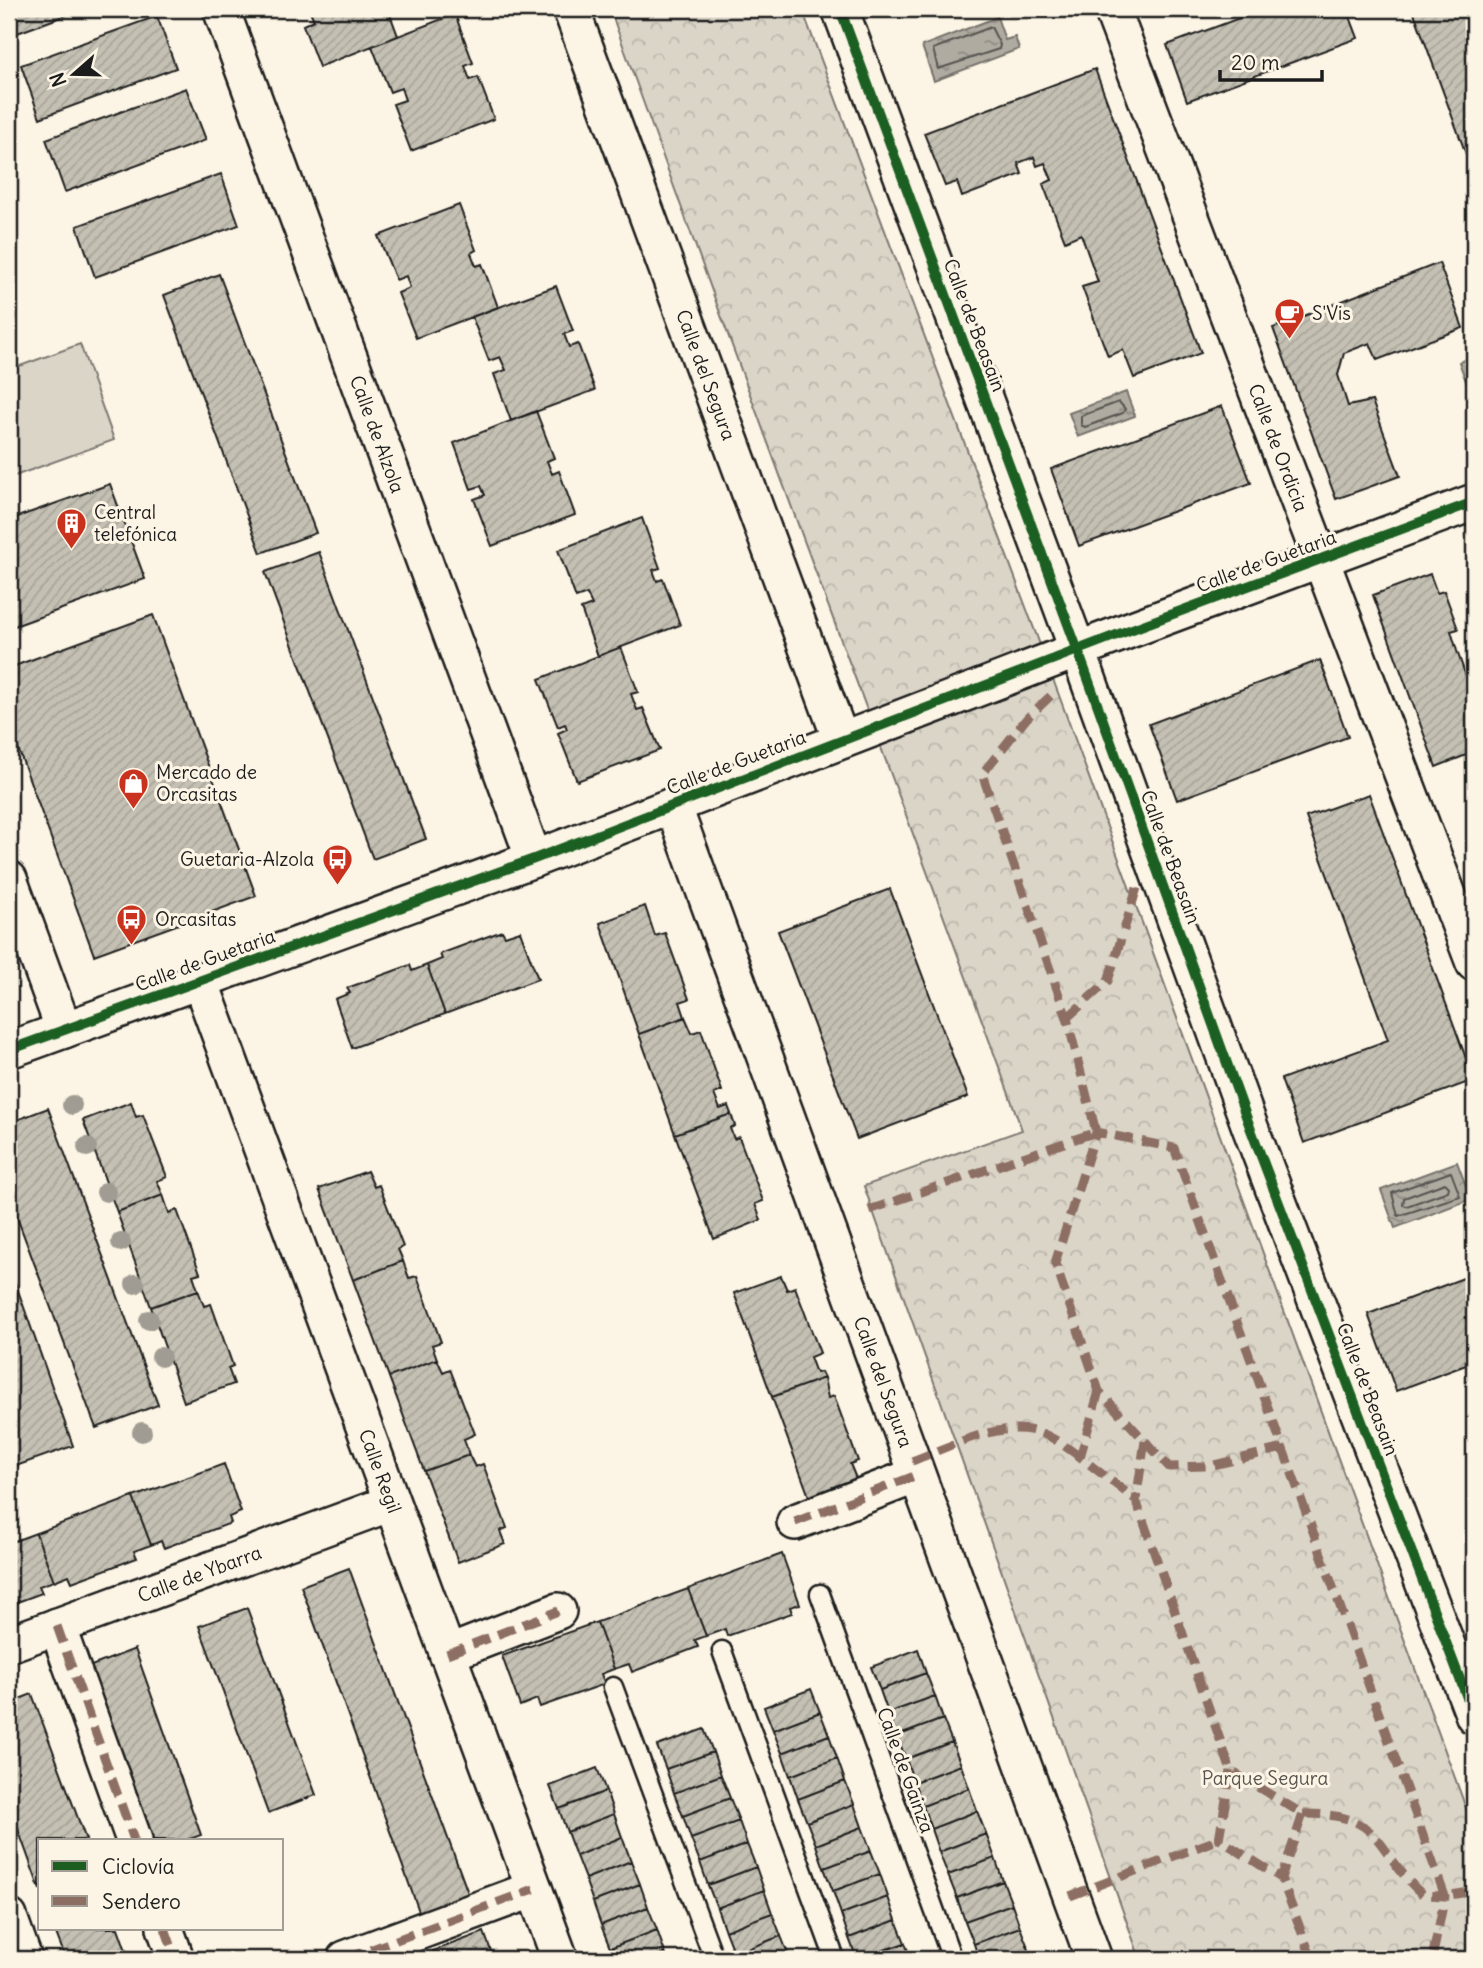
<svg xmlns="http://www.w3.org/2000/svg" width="1483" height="1968" viewBox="0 0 1483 1968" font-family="Delius,sans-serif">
  <defs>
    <pattern id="forest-crowns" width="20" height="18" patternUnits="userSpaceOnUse" patternTransform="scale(1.75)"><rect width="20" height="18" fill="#dbd5c8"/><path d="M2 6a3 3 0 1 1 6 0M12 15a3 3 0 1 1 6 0" fill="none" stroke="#bbb6ab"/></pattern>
    <pattern id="water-ripples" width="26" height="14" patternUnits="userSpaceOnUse" patternTransform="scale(1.75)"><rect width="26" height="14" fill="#b0aba1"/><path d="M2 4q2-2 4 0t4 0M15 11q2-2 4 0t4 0" fill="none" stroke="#8e8a82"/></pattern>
    <pattern id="building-hatch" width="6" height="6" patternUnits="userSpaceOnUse" patternTransform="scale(1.75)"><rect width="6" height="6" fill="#c4c0b3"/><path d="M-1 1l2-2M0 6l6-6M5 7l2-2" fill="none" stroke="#a8a499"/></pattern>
  </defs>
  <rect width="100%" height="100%" fill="#fcf5e5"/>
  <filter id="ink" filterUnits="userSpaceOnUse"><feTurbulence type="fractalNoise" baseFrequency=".0143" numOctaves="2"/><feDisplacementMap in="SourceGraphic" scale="14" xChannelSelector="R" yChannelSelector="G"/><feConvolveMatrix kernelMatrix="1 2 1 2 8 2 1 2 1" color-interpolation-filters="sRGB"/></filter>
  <g filter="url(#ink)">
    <!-- forest -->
    <path fill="url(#forest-crowns)" stroke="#7c7872" stroke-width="2" d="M610,9H802L1057,690L1474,1830V1959H1140L864,1186L1022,1130C886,756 743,384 610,9Z"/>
    <!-- pitch -->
    <path fill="#dbd5c8" stroke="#7c7872" stroke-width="2" d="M80,344L114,440L9,478V370Z"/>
    <!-- water -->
    <path fill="url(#water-ripples)" stroke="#75726c" stroke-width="2" d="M997,17L1005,40L1015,37L1019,49L934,81L922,46Z
      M1474,356V403L1459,362Z
      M1126,392L1135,416L1078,437L1069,413Z
      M1457,1162L1471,1199L1395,1228L1381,1190Z"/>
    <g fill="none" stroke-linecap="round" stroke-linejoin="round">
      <!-- shore -->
      <path stroke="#575551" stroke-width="2" d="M991,27L1000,45L999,49L938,69L933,49Z
        M1119,402L1125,409L1123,413L1085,427L1081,425V416Z
        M1451,1172L1460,1196L1398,1216L1392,1193Z
        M1445,1183L1449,1187L1448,1191L1407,1206L1403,1205L1404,1198Z"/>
    </g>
    <!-- building -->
    <path fill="url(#building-hatch)" stroke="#1c1c1c" stroke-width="2" d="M9,9H83L9,36Z
      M309,9H388L398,36L319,67L303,25L314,20Z
      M1242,9H1347L1358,38L1187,101L1167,45L1245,16Z
      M1412,9H1474V176L1416,18Z
      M455,14L473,63L465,66L470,80L478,77L494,119L411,151L393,104L405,100L401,88L390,92L372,46Z
      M157,16L176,68L40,118L21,65Z
      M1095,69L1201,353L1134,378L1123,350L1108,356L1082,287L1098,282L1081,234L1065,241L1043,184L1052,180L1045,163L1037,166L1034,157L1018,163L1022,174L962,197L957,182L945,186L924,133Z
      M186,88L206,140L65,192L46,139Z
      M221,174L239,225L95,277L77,226Z
      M459,205L476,250L471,253L476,266L482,264L498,307L416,338L398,293L410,288L406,276L396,280L378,236Z
      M1439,263L1463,328L1377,360L1370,343L1344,353L1338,375L1348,406L1372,401L1400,476L1336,499L1273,328Z
      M219,274L316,533L261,553L164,295Z
      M556,286L573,331L564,334L569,347L578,344L595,390L511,421L494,374L506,370L500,357L489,361L472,317Z
      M1222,406L1251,483L1079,546L1051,469Z
      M536,411L554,458L547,461L552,474L559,471L575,515L492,546L474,499L485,495L481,486L471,489L454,443Z
      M110,484L145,579L9,628V520Z
      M642,518L660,568L653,570L657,581L663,579L680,625L598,656L581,609L592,605L587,594L576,598L558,550Z
      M319,552L426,839L373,859L265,572Z
      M1430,574L1437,593L1444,591L1458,629L1451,631L1457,651L1468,682L1474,685V752L1436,767L1373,595Z
      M153,615L256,896L94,955L9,724V668Z
      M621,647L638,692L631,694L637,710L643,708L660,750L577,781L558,733L567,729L565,724L558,727L539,679Z
      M1320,660L1348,737L1177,800L1149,724Z
      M1369,794L1474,1080L1304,1143L1281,1079L1388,1040L1306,817Z
      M890,889L968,1097L857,1139L778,931Z
      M645,906L655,936L665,933L689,999L680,1002L685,1017L639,1034L600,923Z
      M502,931L505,936L520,931L538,979L445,1014L427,965L442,959L440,954Z
      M410,965L412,971L427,965L445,1014L352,1048L335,999L350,993L347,988Z
      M685,1017L692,1033L701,1030L722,1091L714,1094L720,1109L728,1106L731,1114L675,1134L639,1034Z
      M131,1102L136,1117L143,1115L167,1177L157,1181L163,1195L117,1212L83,1120Z
      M48,1108L158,1405L96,1428L9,1196V1123Z
      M731,1114L735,1126L730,1128L734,1139L739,1137L763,1201L755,1204L761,1220L714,1239L675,1134Z
      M367,1171L374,1187L379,1185L403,1247L398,1249L403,1261L353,1280L319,1189Z
      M163,1195L169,1213L177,1210L200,1273L193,1275L198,1290L151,1307L117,1212Z
      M403,1261L409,1278L417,1276L441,1342L432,1345L437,1359L389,1377L353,1280Z
      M9,1265L73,1446L16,1466L9,1446Z
      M1474,1274V1362L1396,1391L1368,1314Z
      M781,1276L787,1290L795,1287L820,1353L810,1357L816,1373L821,1372L824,1378L772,1397L734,1293Z
      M198,1290L204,1306L211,1304L233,1366L228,1368L234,1384L184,1402L151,1307Z
      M437,1359L443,1372L450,1369L475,1434L464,1439L469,1455L424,1471L389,1377Z
      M824,1378L828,1398L834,1396L858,1461L850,1464L857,1481L810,1499L772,1397Z
      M469,1455L475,1467L483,1464L507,1528L500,1531L505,1544L458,1562L424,1471Z
      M224,1464L241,1512L229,1517L231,1523L164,1548L161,1541L151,1545L133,1497Z
      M133,1497L151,1545L134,1551L137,1558L72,1582L69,1575L54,1581L36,1533Z
      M36,1533L54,1581L39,1586L42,1593L9,1605V1543Z
      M782,1554L800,1604L790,1607L792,1613L727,1636L725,1629L706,1636L688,1589Z
      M349,1568L469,1896L420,1914L301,1586Z
      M688,1589L706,1636L695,1640L698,1647L632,1672L629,1664L614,1669L597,1622Z
      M247,1608L316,1795L268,1813L199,1626Z
      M597,1622L614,1669L601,1674L605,1684L540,1707L537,1699L520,1706L502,1656Z
      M135,1649L201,1835L187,1840H146L86,1668Z
      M918,1649L926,1673L880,1690L871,1667Z
      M926,1673L935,1696L888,1713L880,1690Z
      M811,1689L820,1712L773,1730L764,1707Z
      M32,1694L86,1840H40V1890L9,1804V1703Z
      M935,1696L943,1719L897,1736L888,1713Z
      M820,1712L829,1735L782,1753L773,1730Z
      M943,1719L952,1742L906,1759L897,1736Z
      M704,1729L713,1752L666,1769L657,1746Z
      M829,1735L837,1758L790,1776L782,1753Z
      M952,1742L961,1765L914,1782L906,1759Z
      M713,1752L721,1775L674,1793L666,1769Z
      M837,1758L845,1781L798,1799L790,1776Z
      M961,1765L969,1788L923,1806L914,1782Z
      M597,1768L606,1791L559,1809L550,1786Z
      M721,1775L730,1798L683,1816L674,1793Z
      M845,1781L854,1804L807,1822L798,1799Z
      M969,1788L977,1811L931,1829L923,1806Z
      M606,1791L614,1814L567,1832L559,1809Z
      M730,1798L739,1821L691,1839L683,1816Z
      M854,1804L862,1827L816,1845L807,1822Z
      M977,1811L986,1834L939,1852L931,1829Z
      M614,1814L622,1837L576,1856L567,1832Z
      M739,1821L747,1844L700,1862L691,1839Z
      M862,1827L871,1851L824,1868L816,1845Z
      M986,1834L995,1858L948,1875L939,1852Z
      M622,1837L631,1861L585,1879L576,1856Z
      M747,1844L756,1867L708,1885L700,1862Z
      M871,1851L880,1874L833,1891L824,1868Z
      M995,1858L1003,1881L957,1898L948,1875Z
      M631,1861L640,1884L593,1902L585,1879Z
      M756,1867L764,1890L717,1908L708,1885Z
      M880,1874L888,1897L841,1914L833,1891Z
      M1003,1881L1012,1904L965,1921L957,1898Z
      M640,1884L648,1907L601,1925L593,1902Z
      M764,1890L772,1913L725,1931L717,1908Z
      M888,1897L896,1920L849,1938L841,1914Z
      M1012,1904L1020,1927L974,1944L965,1921Z
      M648,1907L657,1930L610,1948L601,1925Z
      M772,1913L781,1936L734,1954L725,1931Z
      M896,1920L905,1943L857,1959L849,1938Z
      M1020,1927L1029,1950L1004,1959H979L974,1944Z
      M54,1928H118L129,1959H66Z
      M657,1930L665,1953L649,1959H614L610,1948Z
      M484,1932L494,1959H437L433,1951Z
      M781,1936L790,1959H736L734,1954Z
      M905,1943L911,1959H862Z
      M1029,1950L1032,1959H1004Z
      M665,1953L668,1959H649Z"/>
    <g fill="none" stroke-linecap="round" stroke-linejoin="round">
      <defs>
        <path id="lane" d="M820,1594L952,1959
          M722,1651L835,1959
          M613,1687L714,1959"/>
        <g id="street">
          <path id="s1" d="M221,9L534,859"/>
          <path id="s2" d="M571,9L841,740"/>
          <path d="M840,9L1078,651L1250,1127L1474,1716"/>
          <path id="s3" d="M1112,9L1474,963"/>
          <path id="s4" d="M673,805L1094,1959"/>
          <path d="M9,879L64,1030"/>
          <path id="s5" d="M200,981L560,1959"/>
          <path d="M9,1050L534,859L1127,631L1474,502"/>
          <path d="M795,1522L917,1475"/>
          <path d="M57,1626L134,1840"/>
          <path id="s6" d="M9,1644L391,1503"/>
          <path d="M447,1654L558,1611"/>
          <path d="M9,1917L24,1959"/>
          <path d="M165,1928L176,1959"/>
          <path d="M345,1959L534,1889"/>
        </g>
      </defs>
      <!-- lane casing -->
      <use href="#lane" stroke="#1c1c1c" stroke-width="23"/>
      <!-- street casing -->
      <use href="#street" stroke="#1c1c1c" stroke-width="40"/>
      <!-- lane -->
      <use href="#lane" stroke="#fcf5e5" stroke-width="18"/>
      <!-- street -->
      <use href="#street" stroke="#fcf5e5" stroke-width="35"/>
      <!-- quiet -->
      <path stroke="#8d6e63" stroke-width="9" stroke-dasharray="18 9" stroke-linecap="butt" d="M1067,1018L1108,981L1137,888
        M869,1210L1096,1132L1067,1018L982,774L1027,718L1057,690
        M1099,1391L1080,1457L1136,1500
        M1145,1441L1169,1467L1210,1466L1283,1448
        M912,1461C950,1447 1007,1415 1048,1436C1059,1441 1070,1450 1080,1457
        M795,1522L917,1475
        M57,1626L134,1840
        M447,1654L558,1611
        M1231,1771L1219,1839L1281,1878
        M1303,1814C1387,1813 1372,1849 1423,1895L1445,1896L1432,1959
        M1070,1896L1219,1839
        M165,1928L176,1959
        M345,1959L534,1889
        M1312,1959L1281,1878L1303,1814L1231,1771L1136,1500L1145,1441L1099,1391L1055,1263L1096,1132L1174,1148L1445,1896L1474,1891"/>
      <defs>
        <path id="cycleway" d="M840,9L1078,651L1250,1127L1474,1716
          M9,1050L534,859L1127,631L1474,502"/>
      </defs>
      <!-- cycleway casing -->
      <use href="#cycleway" stroke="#fcf5e5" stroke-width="15"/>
      <!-- cycleway -->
      <use href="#cycleway" stroke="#1b5e20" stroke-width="10"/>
    </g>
    <!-- trees -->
    <g fill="#a09c93">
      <circle cx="72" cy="1105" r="10"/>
      <circle cx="87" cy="1147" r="10"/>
      <circle cx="106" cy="1192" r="10"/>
      <circle cx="121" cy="1242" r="10"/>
      <circle cx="135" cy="1284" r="10"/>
      <circle cx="149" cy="1320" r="10"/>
      <circle cx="161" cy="1357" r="10"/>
      <circle cx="142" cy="1432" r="10"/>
    </g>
  </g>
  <!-- icons -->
  <defs>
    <symbol id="cafe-pin" viewBox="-11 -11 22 30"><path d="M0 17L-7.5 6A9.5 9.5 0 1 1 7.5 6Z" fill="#c8321e" stroke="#fcf5e5"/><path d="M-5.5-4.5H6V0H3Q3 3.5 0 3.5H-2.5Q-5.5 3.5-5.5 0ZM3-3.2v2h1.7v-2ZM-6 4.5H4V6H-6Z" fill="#fff"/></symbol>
    <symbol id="building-pin" viewBox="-11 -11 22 30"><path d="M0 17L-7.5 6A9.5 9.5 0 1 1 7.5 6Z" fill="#c8321e" stroke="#fcf5e5"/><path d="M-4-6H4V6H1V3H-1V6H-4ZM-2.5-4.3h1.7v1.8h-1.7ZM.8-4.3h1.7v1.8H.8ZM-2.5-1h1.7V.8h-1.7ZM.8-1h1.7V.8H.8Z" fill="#fff"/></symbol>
    <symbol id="shop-pin" viewBox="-11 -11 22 30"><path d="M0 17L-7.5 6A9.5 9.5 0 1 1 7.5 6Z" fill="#c8321e" stroke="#fcf5e5"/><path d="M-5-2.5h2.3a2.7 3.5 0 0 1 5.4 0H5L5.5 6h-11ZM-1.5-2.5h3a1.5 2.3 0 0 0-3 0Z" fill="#fff"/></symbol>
    <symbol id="bus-pin" viewBox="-11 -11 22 30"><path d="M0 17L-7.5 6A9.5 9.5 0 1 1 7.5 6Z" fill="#c8321e" stroke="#fcf5e5"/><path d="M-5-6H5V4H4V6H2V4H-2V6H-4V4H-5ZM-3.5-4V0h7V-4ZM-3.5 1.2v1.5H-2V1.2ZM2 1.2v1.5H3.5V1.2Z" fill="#fff"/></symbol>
  </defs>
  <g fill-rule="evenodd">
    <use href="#cafe-pin" x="1272" y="296" width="35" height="47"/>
    <use href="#building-pin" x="54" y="506" width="35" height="47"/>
    <use href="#shop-pin" x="116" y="766" width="35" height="47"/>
    <use href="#bus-pin" x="320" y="842" width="35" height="47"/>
    <use href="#bus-pin" x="114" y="902" width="35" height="47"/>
  </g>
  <g text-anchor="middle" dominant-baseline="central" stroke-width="6" stroke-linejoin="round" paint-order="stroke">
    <!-- poi labels -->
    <g font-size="19" fill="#1c1c1c" stroke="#fcf5e5" text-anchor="start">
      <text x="1312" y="313">S'Vis</text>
      <text x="94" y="512">Central<tspan x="94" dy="22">telefónica</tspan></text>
      <text x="156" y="772">Mercado de<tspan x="156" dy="22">Orcasitas</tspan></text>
      <text x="314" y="859" text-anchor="end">Guetaria-Alzola</text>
      <text x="155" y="919">Orcasitas</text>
    </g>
    <!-- street labels -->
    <g font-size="19" fill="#1c1c1c" stroke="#fcf5e5">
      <text transform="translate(975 325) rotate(69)">Calle de Beasain</text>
      <text stroke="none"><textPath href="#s2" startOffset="390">Calle del Segura</textPath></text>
      <text stroke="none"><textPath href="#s1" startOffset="453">Calle de Alzola</textPath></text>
      <text stroke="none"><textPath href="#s3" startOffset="469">Calle de Ordicia</textPath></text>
      <text transform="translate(1266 561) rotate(-20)">Calle de Guetaria</text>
      <text transform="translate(736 762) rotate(-21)">Calle de Guetaria</text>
      <text transform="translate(1171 857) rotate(70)">Calle de Beasain</text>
      <text transform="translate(205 960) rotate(-20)">Calle de Guetaria</text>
      <text stroke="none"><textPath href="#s4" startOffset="614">Calle del Segura</textPath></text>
      <text transform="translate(1368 1389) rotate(69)">Calle de Beasain</text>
      <text stroke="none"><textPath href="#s5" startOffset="522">Calle Regil</textPath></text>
      <text stroke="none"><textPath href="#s6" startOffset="203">Calle de Ybarra</textPath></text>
      <text transform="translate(906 1770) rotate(70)">Calle de Gainza</text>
    </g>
    <!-- park labels -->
    <g font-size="19" fill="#555450" stroke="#fcf5e5">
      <text x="1265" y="1778">Parque Segura</text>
    </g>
  </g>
  <!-- margin -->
  <rect width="1483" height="1968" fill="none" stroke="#fcf5e5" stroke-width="35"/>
  <rect x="18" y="18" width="1448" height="1933" fill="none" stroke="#1c1c1c" stroke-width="2.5" filter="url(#ink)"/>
  <!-- legend -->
  <rect x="38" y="1839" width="245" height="91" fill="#fcf5e5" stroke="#a29e95" stroke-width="2"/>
  <rect x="52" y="1861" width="35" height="10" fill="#1b5e20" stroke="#a29e95" stroke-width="2"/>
  <text x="102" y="1874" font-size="21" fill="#1c1c1c">Ciclovía</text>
  <rect x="52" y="1896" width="35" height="10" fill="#8d6e63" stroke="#a29e95" stroke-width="2"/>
  <text x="102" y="1909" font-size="21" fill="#1c1c1c">Sendero</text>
  <!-- north arrow -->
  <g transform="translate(74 74) rotate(250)" stroke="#fcf5e5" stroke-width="5" paint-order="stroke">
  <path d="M0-5L12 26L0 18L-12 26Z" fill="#1c1c1c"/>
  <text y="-10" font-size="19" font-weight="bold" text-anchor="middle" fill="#1c1c1c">N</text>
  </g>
  <!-- scale -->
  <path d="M1220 70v10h102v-10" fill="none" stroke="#1c1c1c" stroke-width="3.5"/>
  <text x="1231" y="70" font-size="21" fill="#1c1c1c" stroke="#fcf5e5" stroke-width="5" paint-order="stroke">20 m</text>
</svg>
